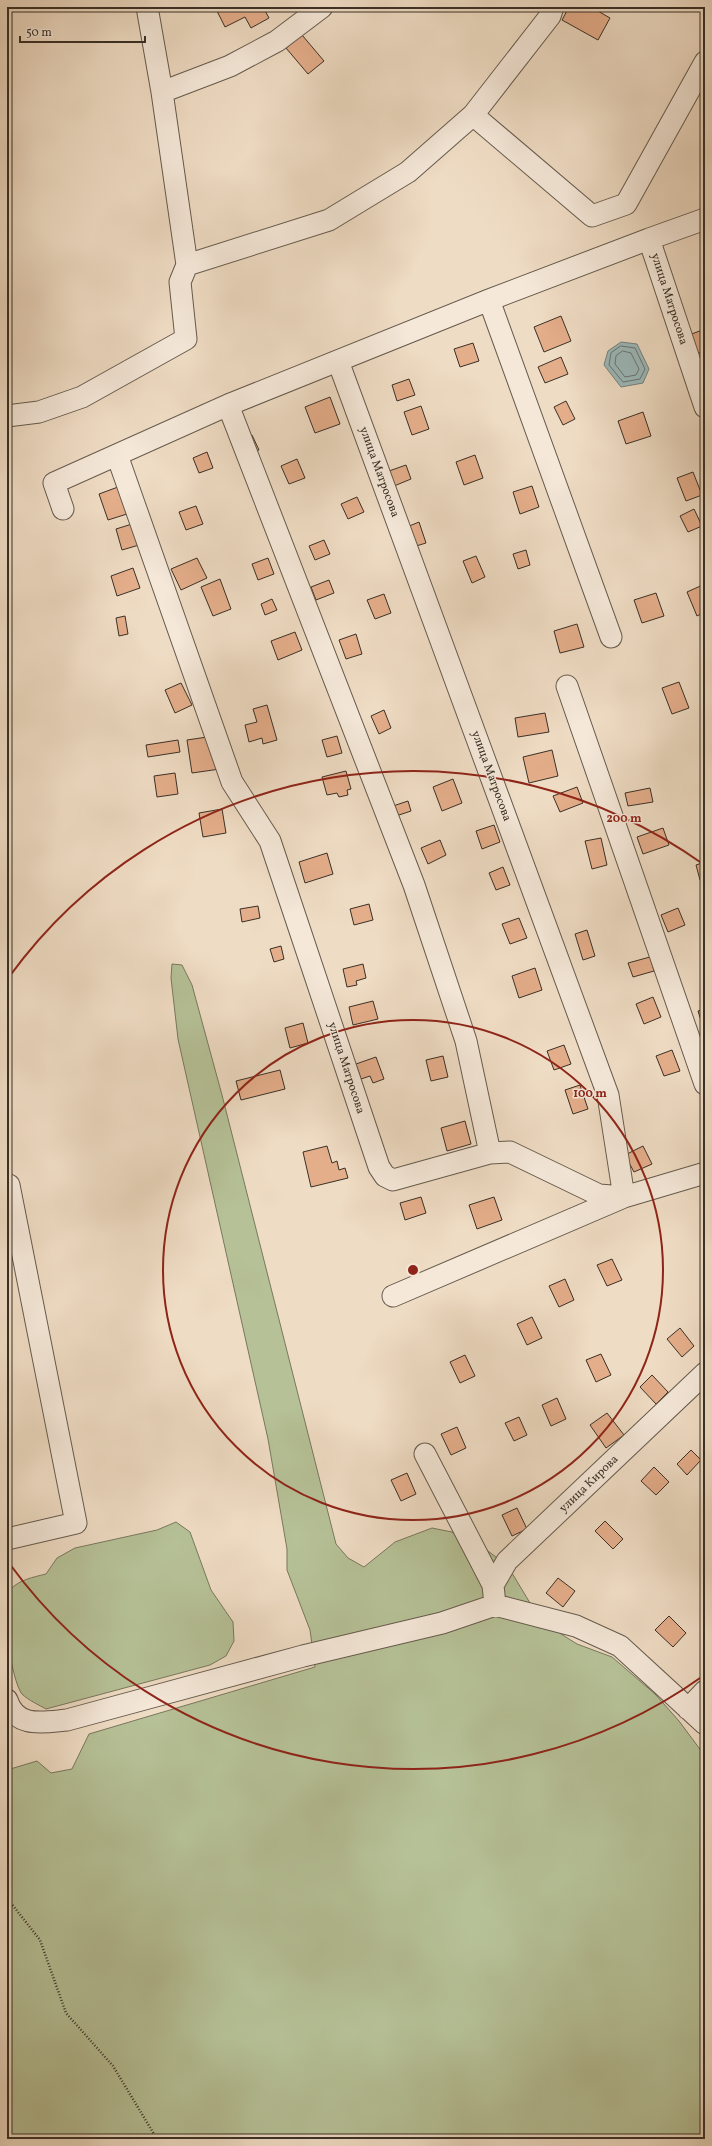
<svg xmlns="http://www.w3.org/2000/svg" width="712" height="2146" viewBox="0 0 712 2146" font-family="Vollkorn,serif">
  <rect width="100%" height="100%" fill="#efdcc4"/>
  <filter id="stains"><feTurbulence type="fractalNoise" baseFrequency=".005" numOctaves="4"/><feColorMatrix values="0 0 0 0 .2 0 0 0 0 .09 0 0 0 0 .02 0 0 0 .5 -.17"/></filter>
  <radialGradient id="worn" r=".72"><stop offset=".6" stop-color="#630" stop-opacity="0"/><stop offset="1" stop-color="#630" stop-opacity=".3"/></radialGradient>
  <!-- green -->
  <path fill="#b6c197" stroke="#78785f" d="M172,964L182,965L192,985L222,1095L336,1544L348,1558L364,1567L395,1542L432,1528L452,1532L467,1544L484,1548L500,1560L512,1573L533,1608L561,1634L577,1644L612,1657L655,1694L679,1721L705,1756V2139H7V1770L37,1761L51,1773L72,1769L89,1734L315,1667L310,1630L287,1570V1549L268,1439L178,1039L171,978Z
    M176,1522L190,1532L211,1590L233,1622L234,1641L226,1656L210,1665L46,1709C39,1705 28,1700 22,1694C11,1680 0,1604 10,1590C18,1580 34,1577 46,1574L57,1558L75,1548L157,1530Z"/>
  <!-- water -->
  <path fill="#9cbabc" stroke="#748380" d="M621,342L637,344L649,369L643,383L621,387L604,365L608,351Z"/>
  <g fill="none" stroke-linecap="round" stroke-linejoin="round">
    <!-- shore -->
    <path stroke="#6a7572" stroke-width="1" d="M621,346L635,348L645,369L640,379L623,382L609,365L611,353Z
      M623,351L631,353L639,369L636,375L625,377L615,364L616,356Z"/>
  </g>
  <!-- building -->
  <path fill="#e5ae8b" stroke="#393027" d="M215,7H263L269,18L251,28L245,17L225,27Z
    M569,7H591L610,18L598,40L562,20Z
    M302,35L324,61L308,74L286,48Z
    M561,316L571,341L544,352L534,327Z
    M705,329V351L696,354L689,335Z
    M473,343L479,361L460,367L454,349Z
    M561,357L568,374L545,383L538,367Z
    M409,379L415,395L397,401L392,385Z
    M330,397L340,424L315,433L305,407Z
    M566,401L575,419L563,425L554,407Z
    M421,406L429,429L412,435L404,412Z
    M643,412L651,436L626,444L618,421Z
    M252,435L259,450L250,453L244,438Z
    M207,452L213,468L199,473L193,458Z
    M475,455L483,478L464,485L456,462Z
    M297,459L305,478L289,484L281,466Z
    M406,465L411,479L394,486L389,471Z
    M693,472L702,495L686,501L677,478Z
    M532,486L539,507L520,514L513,492Z
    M118,487L127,514L108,520L99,494Z
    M357,497L364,512L348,519L341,504Z
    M196,506L203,524L186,530L179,512Z
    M694,509L702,526L688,532L680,516Z
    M419,522L426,543L413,547L407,527Z
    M132,524L139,545L122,550L116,529Z
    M324,540L330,554L315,560L309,546Z
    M526,550L530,565L518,569L513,554Z
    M476,556L485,577L472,583L463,561Z
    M197,558L207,578L181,590L171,569Z
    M268,558L274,574L258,580L252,564Z
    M133,568L140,588L117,596L111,576Z
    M220,579L231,609L213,616L201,587Z
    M329,580L334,593L316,600L311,587Z
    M705,584V612L697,616L687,592Z
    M656,593L664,616L642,623L634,600Z
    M384,594L391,613L375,619L367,600Z
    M272,599L277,610L265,615L261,604Z
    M125,616L128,634L119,636L116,618Z
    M577,624L584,647L560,653L554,631Z
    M295,632L302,650L278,660L271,641Z
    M356,634L362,654L346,659L339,640Z
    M679,682L689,708L672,714L662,688Z
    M181,683L192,705L175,713L165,690Z
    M267,705L277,740L263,744L262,738L249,742L245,725L257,722L253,709Z
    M384,710L391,728L379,734L371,716Z
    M545,713L549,732L518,737L515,718Z
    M214,736L220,769L192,773L187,740Z
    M337,736L342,753L327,757L322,740Z
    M178,740L180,752L148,757L146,745Z
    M552,750L558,776L529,783L523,757Z
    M346,771L351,789L347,790L348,795L339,797L337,793L327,795L322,777Z
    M175,773L178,794L157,797L154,776Z
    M453,779L462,803L442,811L433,787Z
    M577,787L583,803L560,812L553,796Z
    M650,788L653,802L628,806L625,793Z
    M408,801L411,811L396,816L393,806Z
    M222,809L226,833L203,837L199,813Z
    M494,825L500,842L482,849L476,831Z
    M663,828L669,845L643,854L637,837Z
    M601,838L607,865L592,869L585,841Z
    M440,840L446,855L428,864L421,848Z
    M327,853L333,874L305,883L299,862Z
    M705,862V879L700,880L696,865Z
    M503,867L510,885L496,890L489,873Z
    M369,904L373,920L354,925L350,909Z
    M258,906L260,918L242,922L240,909Z
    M678,908L685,925L668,932L661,915Z
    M519,918L527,938L510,944L502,924Z
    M587,930L595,956L583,960L575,934Z
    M281,946L284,959L274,962L270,949Z
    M650,957L654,971L633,977L628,963Z
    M363,964L366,978L356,981L357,985L347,987L343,969Z
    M535,968L542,990L519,998L512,976Z
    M653,997L661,1017L644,1024L636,1004Z
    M373,1001L378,1019L353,1025L349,1007Z
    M705,1009V1026L703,1027L698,1011Z
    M303,1023L308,1043L290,1048L285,1028Z
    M564,1045L571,1064L554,1070L547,1051Z
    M672,1050L680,1071L664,1076L656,1056Z
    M443,1056L448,1077L431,1081L426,1060Z
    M376,1057L384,1079L373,1083L370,1076L361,1079L356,1064Z
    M280,1070L285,1089L241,1100L236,1081Z
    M580,1085L588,1109L573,1114L565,1090Z
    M465,1121L471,1144L447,1151L441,1128Z
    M327,1146L332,1163L337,1161L339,1170L345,1168L348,1178L311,1187L303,1152Z
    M643,1146L652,1164L634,1172L625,1155Z
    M421,1197L426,1213L405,1220L400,1203Z
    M494,1197L502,1220L477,1229L469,1205Z
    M612,1259L622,1280L607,1286L597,1265Z
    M565,1279L574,1300L559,1307L549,1286Z
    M532,1317L542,1338L527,1345L517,1324Z
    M680,1328L694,1346L682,1357L667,1339Z
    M601,1354L611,1375L596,1382L586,1360Z
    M465,1355L475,1376L460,1383L450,1362Z
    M652,1375L668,1392L656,1404L640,1387Z
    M557,1398L566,1419L551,1426L542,1405Z
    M607,1413L624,1435L606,1448L590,1425Z
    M519,1417L527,1435L514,1441L505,1423Z
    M457,1427L466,1448L451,1455L441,1434Z
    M691,1450L701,1460L687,1475L677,1464Z
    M654,1467L669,1482L656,1495L641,1481Z
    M407,1473L416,1494L401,1501L391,1480Z
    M517,1508L527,1529L512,1536L502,1515Z
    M605,1521L623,1539L613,1549L595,1531Z
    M558,1578L575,1591L563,1607L546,1593Z
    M669,1616L686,1633L673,1647L655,1630Z"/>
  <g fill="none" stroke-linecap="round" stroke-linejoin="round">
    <defs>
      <path id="minor" d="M162,92L230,66L277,41L322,7
        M473,115L592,216L626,204L705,62
        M649,239L705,219
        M187,265L329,220L408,172L473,115L550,16L553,7
        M489,300L611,637
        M228,405L414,885L466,1041L490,1153L510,1152L599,1195L624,1197L608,1095L338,361
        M7,416L39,412L82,397L186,339L180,282L187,265L162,92L147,7
        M117,455L232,782L270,841L379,1167L385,1176L393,1180L490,1153
        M63,509L54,483L228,405L489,300L649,239L705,407
        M567,686L705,1084
        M7,1185H9L76,1523L7,1539
        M393,1296L624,1197L705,1173
        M425,1454L493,1585
        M495,1605L493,1585L507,1561L705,1373
        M7,1700C16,1729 44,1722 67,1720L303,1656L442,1623L495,1605L576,1626L620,1646L705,1724
        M688,1709L705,1691"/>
    </defs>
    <!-- minor casing -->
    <use href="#minor" stroke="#665b4e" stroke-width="23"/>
    <!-- path -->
    <path stroke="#393027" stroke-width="2.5" stroke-dasharray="1 2" stroke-linecap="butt" d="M7,1898L40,1940L66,2013L113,2066L157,2139"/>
    <!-- minor -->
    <use href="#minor" stroke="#f5e8d9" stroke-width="21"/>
  </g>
  <!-- distance rings -->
  <g fill="none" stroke="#8f2418" stroke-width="2">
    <circle cx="413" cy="1270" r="250"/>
    <path d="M703 1676A499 499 0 0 1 9 1563M9 977A499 499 0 0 1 703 864"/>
  </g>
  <g text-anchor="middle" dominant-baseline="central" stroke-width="3" stroke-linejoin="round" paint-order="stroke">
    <!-- street labels -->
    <g font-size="12" fill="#393027" stroke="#f5e8d9">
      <text transform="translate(669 299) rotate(72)">улица Матросова</text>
      <text transform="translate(379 472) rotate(70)">улица Матросова</text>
      <text transform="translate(491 776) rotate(70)">улица Матросова</text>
      <text transform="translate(346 1068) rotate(72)">улица Матросова</text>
      <text transform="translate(589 1484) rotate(-44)">улица Кирова</text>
    </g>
  </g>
  <circle cx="413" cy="1270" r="6" fill="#8f2418" stroke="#f5e8d9" stroke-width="2"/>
  <g font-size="12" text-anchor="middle" font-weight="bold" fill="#8f2418" stroke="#f5e8d9" stroke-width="3" stroke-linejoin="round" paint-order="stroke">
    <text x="624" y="822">200 m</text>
    <text x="590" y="1097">100 m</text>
  </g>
  <!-- margin -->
  <rect width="712" height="2146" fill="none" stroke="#efdcc4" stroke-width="24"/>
  <rect x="8" y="8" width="696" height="2130" fill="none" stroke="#393027" stroke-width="2"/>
  <rect x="12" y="12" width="688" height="2122" fill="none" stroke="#393027"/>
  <!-- scale -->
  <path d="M20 36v6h125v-6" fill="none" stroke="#393027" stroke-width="2"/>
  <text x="26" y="36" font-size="12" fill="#393027" stroke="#f5e8d9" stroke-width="3" paint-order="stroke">50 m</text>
  <rect width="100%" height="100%" filter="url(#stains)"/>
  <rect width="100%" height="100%" fill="url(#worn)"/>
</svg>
